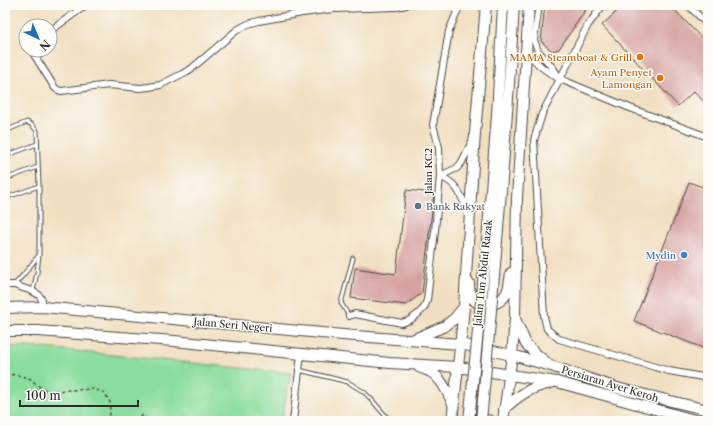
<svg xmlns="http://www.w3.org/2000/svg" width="713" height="426" viewBox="0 0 713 426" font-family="'Libre Caslon Text',serif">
  <rect width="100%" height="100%" fill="#fdfcf7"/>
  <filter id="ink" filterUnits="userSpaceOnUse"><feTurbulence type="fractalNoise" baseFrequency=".025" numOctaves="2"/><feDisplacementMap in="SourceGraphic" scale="8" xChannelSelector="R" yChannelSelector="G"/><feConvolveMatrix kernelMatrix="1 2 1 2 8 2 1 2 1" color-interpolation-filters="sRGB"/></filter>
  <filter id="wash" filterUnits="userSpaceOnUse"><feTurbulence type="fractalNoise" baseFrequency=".012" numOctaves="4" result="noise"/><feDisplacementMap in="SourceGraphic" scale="16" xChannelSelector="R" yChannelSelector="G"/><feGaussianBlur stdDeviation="0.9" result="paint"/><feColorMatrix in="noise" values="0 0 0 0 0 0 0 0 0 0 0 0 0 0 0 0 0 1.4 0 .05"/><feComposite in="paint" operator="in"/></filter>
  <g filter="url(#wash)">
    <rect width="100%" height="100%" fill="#f1dfc1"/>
    <!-- green -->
    <path fill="#8add9d" stroke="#5a8464" d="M5,346L44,348L291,373L281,421H5Z"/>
    <g id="blocks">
      <!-- building -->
      <path fill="#d6a3a1" d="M545,5H589L559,49L552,51L541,41Z
        M624,5H670L708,45V106L694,91L678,106L602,25Z
        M689,182L708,189V350L634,321Z
        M406,190L434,193L422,293L406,305L351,298L355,268L396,274Z"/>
    </g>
  </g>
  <g filter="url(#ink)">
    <use href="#blocks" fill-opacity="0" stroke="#494642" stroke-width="1"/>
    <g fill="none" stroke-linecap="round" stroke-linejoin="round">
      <defs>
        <path id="service" d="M5,131L27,122L32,125L37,131L39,186V255L37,273L33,291
          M5,156L37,144
          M5,179L38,167
          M5,198L39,186
          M15,284L24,274L39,255
          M349,316L341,303L353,258
          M299,370L348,382L364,392L371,399L390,421"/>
        <path id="minor" d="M539,5L534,40L538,51L553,68L560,79
          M603,5L588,25L560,79L542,114L534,140L544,316L547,329L559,339L669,371L708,378
          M688,5L708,25
          M50,31L86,5
          M527,49C533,63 547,72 560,79L630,108L708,137
          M33,50V53L55,88L58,90L61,91L109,85L140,88L149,87L160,85L182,74L191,69L237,30L248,24L259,21L302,13L333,9L397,7L406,5
          M440,176L457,168L462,162L473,139
          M440,176C459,185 460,194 468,212
          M5,285H14L32,291L39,295L42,300L43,307
          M349,316L355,314L402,323L410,320L417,315L424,308L427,300L435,231L440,176L439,147L433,125L449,31L460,5
          M293,421L301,354"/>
        <path id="primary" d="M469,283C469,286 469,289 470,292C474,310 498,308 506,294C509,290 510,279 511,273
          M5,308L43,307L343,335L460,344L512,355L551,366L617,388L708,410
          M516,321L526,344L535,353L547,363
          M5,331H38L174,341L390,363L458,367L557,382L698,421
          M414,339L445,326L454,319L464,307
          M419,367C423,369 428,370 431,372C442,379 448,393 453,404
          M504,409C519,395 531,387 551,383
          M452,421L458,367L464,307L475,133L486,5
          M467,421L476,417L491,421
          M503,421L512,355L515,319L517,198L529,5"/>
      </defs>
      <!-- service casing -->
      <use href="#service" stroke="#494642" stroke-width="5"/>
      <!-- minor casing -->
      <use href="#minor" stroke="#494642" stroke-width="8"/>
      <!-- primary casing -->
      <use href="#primary" stroke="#494642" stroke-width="12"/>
      <!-- path -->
      <path stroke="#494642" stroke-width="1.5" stroke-dasharray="3 3" stroke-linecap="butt" d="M5,374L17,375L29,378L40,387L48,391L93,389L105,393L110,402V421
        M136,421L143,415L149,421
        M196,421L205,420L208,421"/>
      <!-- service -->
      <use href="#service" stroke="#fff" stroke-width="3"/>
      <!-- minor -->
      <use href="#minor" stroke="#fff" stroke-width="6"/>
      <!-- primary -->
      <use href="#primary" stroke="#fff" stroke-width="10"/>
      <defs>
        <path id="trunk-bridge" d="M469,421L487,241L497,115L503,5
          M481,421C494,282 506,144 514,5"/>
      </defs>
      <!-- trunk-bridge casing -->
      <use href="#trunk-bridge" stroke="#494642" stroke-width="12" stroke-linecap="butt"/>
      <!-- trunk-bridge -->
      <use href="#trunk-bridge" stroke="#fff" stroke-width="10"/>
    </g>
  </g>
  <!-- markers -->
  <g fill="#e8710a" stroke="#fdfcf7" stroke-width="1.5">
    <circle cx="640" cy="57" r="4"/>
    <circle cx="660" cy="78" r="4"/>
  </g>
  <circle fill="#5c6f8a" stroke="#fdfcf7" stroke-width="1.5" cx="418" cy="206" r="4"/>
  <circle fill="#3f7fe0" stroke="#fdfcf7" stroke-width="1.5" cx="684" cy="255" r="4"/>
  <g text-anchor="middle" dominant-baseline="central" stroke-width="3" stroke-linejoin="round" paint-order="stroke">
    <!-- food labels -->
    <g font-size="10" fill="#c56008" stroke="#fdfcf7" text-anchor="end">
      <text x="632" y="57">MAMA Steamboat &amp; Grill</text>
      <text x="652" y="72">Ayam Penyet<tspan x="652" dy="12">Lamongan</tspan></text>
    </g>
    <!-- street labels -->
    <g font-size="10" fill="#2b2b2b" stroke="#fdfcf7">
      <text transform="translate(428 171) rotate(-90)">Jalan KC2</text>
      <text transform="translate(483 273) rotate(-84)">Jalan Tun Abdul Razak</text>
      <text transform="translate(233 325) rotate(5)">Jalan Seri Negeri</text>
      <text transform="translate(610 384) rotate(17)">Persiaran Ayer Keroh</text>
    </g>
    <!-- service labels -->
    <g font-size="10" fill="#4e5e75" stroke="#fdfcf7" text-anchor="start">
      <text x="426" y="206">Bank Rakyat</text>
    </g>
    <!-- shop labels -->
    <g font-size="10" fill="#366cbe" stroke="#fdfcf7" text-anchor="end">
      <text x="676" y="255">Mydin</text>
    </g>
  </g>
  <!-- margin -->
  <rect width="713" height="426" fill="none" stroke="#fdfcf7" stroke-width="20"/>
  <!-- north arrow -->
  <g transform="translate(38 38) rotate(136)"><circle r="19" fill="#fdfcf7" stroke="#a9a8a5"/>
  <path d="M0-3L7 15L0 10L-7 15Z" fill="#1f6fb2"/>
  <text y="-6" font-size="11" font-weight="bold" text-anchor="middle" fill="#2b2b2b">N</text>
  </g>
  <!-- scale -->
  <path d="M20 400v6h118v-6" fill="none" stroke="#2b2b2b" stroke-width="2"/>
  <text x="26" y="400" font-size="12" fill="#2b2b2b" stroke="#fdfcf7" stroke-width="3" paint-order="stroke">100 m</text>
</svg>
